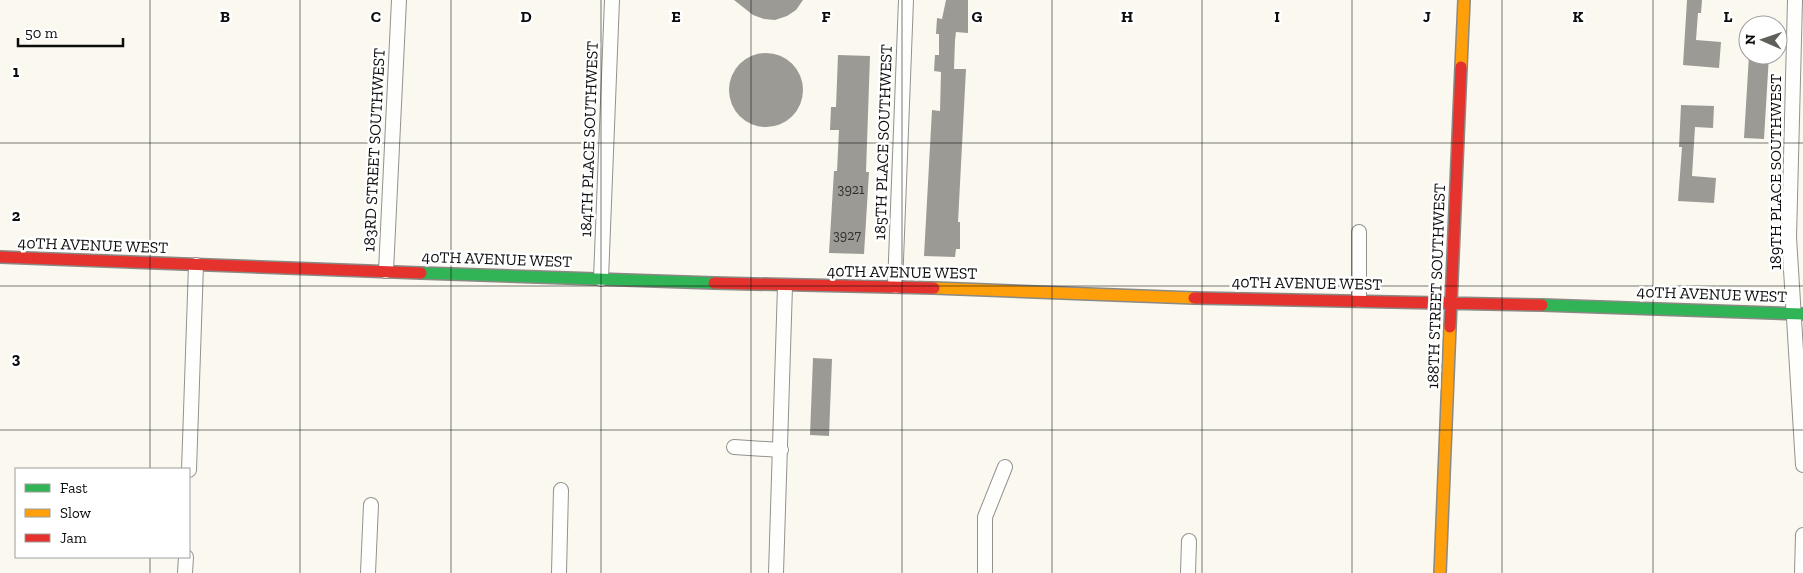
<svg xmlns="http://www.w3.org/2000/svg" width="1803" height="573" viewBox="0 0 1803 573" font-family="'Zilla Slab',serif">
  <rect width="100%" height="100%" fill="#faf8ef"/>
  <!-- building -->
  <path fill="#9c9a95" d="M734,0H803L796,10L787,16L775,20L764,19L753,15Z
    M946,0H968V33L956,32L955,40L954,69H966L958,222H960V249H956L955,257L924,256L932,110L940,111L941,72L934,71L935,55H939V34H936L937,18L942,19Z
    M1687,0H1702L1701,13H1698L1696,40L1721,42L1719,68L1683,65Z
    M729 90a37 37 0 1 1 74 0a37 37 0 1 1-74 0Z
    M838,55L870,56L866,172H869L864,254L829,253L834,171H837L839,130H830L831,107H836Z
    M1749,55H1769L1764,139L1744,138Z
    M1681,105L1714,106L1713,128L1695,127L1692,176L1716,178L1714,203L1678,201L1682,147H1679Z
    M813,358L832,359L829,436L810,435Z"/>
  <g fill="none" stroke-linecap="round" stroke-linejoin="round">
    <defs>
      <path id="street" d="M1795,0L1789,237L1803,465
        M1359,232V300
        M386,271L399,0
        M601,279L612,0
        M895,286L906,0
        M734,447L781,450
        M189,470L196,265
        M185,573L186,557
        M368,573L371,505
        M559,573L561,490
        M776,573L785,286
        M985,573V517L1005,467
        M1188,573L1189,541
        M1802,573L1803,535"/>
      <path id="fast" d="M421,273L714,283
        M1542,305L1803,314"/>
      <path id="slow" d="M1461,67L1464,0
        M934,288L1194,298
        M1440,573L1450,327"/>
      <path id="jam" d="M0,257L421,273
        M714,283L934,288
        M1194,298L1542,305
        M1450,327L1461,67"/>
    </defs>
    <!-- street casing -->
    <use href="#street" stroke="#93928e" stroke-width="16"/>
    <!-- fast casing -->
    <use href="#fast" stroke="#8a8985" stroke-width="14"/>
    <!-- slow casing -->
    <use href="#slow" stroke="#8a8985" stroke-width="14"/>
    <!-- jam casing -->
    <use href="#jam" stroke="#8a8985" stroke-width="14"/>
    <!-- street -->
    <use href="#street" stroke="#fefefd" stroke-width="14"/>
    <!-- fast -->
    <use href="#fast" stroke="#30b455" stroke-width="11"/>
    <!-- slow -->
    <use href="#slow" stroke="#ff9f0a" stroke-width="11"/>
    <!-- jam -->
    <use href="#jam" stroke="#e5322d" stroke-width="11"/>
  </g>
  <!-- grid -->
  <path fill="none" stroke="#0c0c0c" stroke-width="1" stroke-opacity="0.55" d="M150,0V469M300,0V573M451,0V573M601,0V573M751,0V573M902,0V573M1052,0V573M1202,0V573M1352,0V573M1502,0V573M1653,0V573M0,143H1803M0,286H1803M0,430H1803M150,557V573"/>
  <g text-anchor="middle" dominant-baseline="central" stroke-width="5" stroke-linejoin="round" paint-order="stroke">
    <!-- number labels -->
    <g font-size="14" fill="#30302e">
      <text x="851" y="189">3921</text>
      <text x="847" y="235">3927</text>
    </g>
    <!-- street labels -->
    <g font-size="16" fill="#0c0c0c" stroke="#fff">
      <text transform="translate(589 139) rotate(-88)">184TH PLACE SOUTHWEST</text>
      <text transform="translate(883 142) rotate(-88)">185TH PLACE SOUTHWEST</text>
      <text transform="translate(374 150) rotate(-87)">183RD STREET SOUTHWEST</text>
      <text transform="translate(1775 172) rotate(-90)">189TH PLACE SOUTHWEST</text>
      <text transform="translate(93 245) rotate(2)">40TH AVENUE WEST</text>
      <text transform="translate(497 259) rotate(2)">40TH AVENUE WEST</text>
      <text transform="translate(902 272) rotate(1)">40TH AVENUE WEST</text>
      <text transform="translate(1307 283) rotate(1)">40TH AVENUE WEST</text>
      <text transform="translate(1436 286) rotate(-88)">188TH STREET SOUTHWEST</text>
      <text transform="translate(1712 294) rotate(2)">40TH AVENUE WEST</text>
    </g>
  </g>
  <g font-size="16" text-anchor="middle" font-weight="bold" fill="#0c0c0c" stroke="#fff" stroke-width="5" stroke-linejoin="round" paint-order="stroke">
    <text x="225" y="22">B</text>
    <text x="376" y="22">C</text>
    <text x="526" y="22">D</text>
    <text x="676" y="22">E</text>
    <text x="826" y="22">F</text>
    <text x="977" y="22">G</text>
    <text x="1127" y="22">H</text>
    <text x="1277" y="22">I</text>
    <text x="1427" y="22">J</text>
    <text x="1578" y="22">K</text>
    <text x="1728" y="22">L</text>
    <text x="16" y="77">1</text>
    <text x="16" y="221">2</text>
    <text x="16" y="364">3</text>
  </g>
  <!-- legend -->
  <rect x="15" y="468" width="175" height="90" fill="#ffffff" stroke="#9e9e9e"/>
  <rect x="25" y="484" width="25" height="8" fill="#30b455" stroke="#9e9e9e"/>
  <text x="60" y="493" font-size="15" fill="#0c0c0c">Fast</text>
  <rect x="25" y="509" width="25" height="8" fill="#ff9f0a" stroke="#9e9e9e"/>
  <text x="60" y="518" font-size="15" fill="#0c0c0c">Slow</text>
  <rect x="25" y="534" width="25" height="8" fill="#e5322d" stroke="#9e9e9e"/>
  <text x="60" y="543" font-size="15" fill="#0c0c0c">Jam</text>
  <!-- north arrow -->
  <g transform="translate(1763 40) rotate(272)"><circle r="24" fill="#ffffff" stroke="#9e9e9e"/>
  <path d="M0-4L9 19L0 12L-9 19Z" fill="#5f5f5b"/>
  <text y="-8" font-size="14" font-weight="bold" text-anchor="middle" fill="#0c0c0c">N</text>
  </g>
  <!-- scale -->
  <path d="M18 38v8h105v-8" fill="none" stroke="#0c0c0c" stroke-width="2.5"/>
  <text x="25" y="38" font-size="15" fill="#0c0c0c" stroke="#ffffff" stroke-width="4" paint-order="stroke">50 m</text>
</svg>
